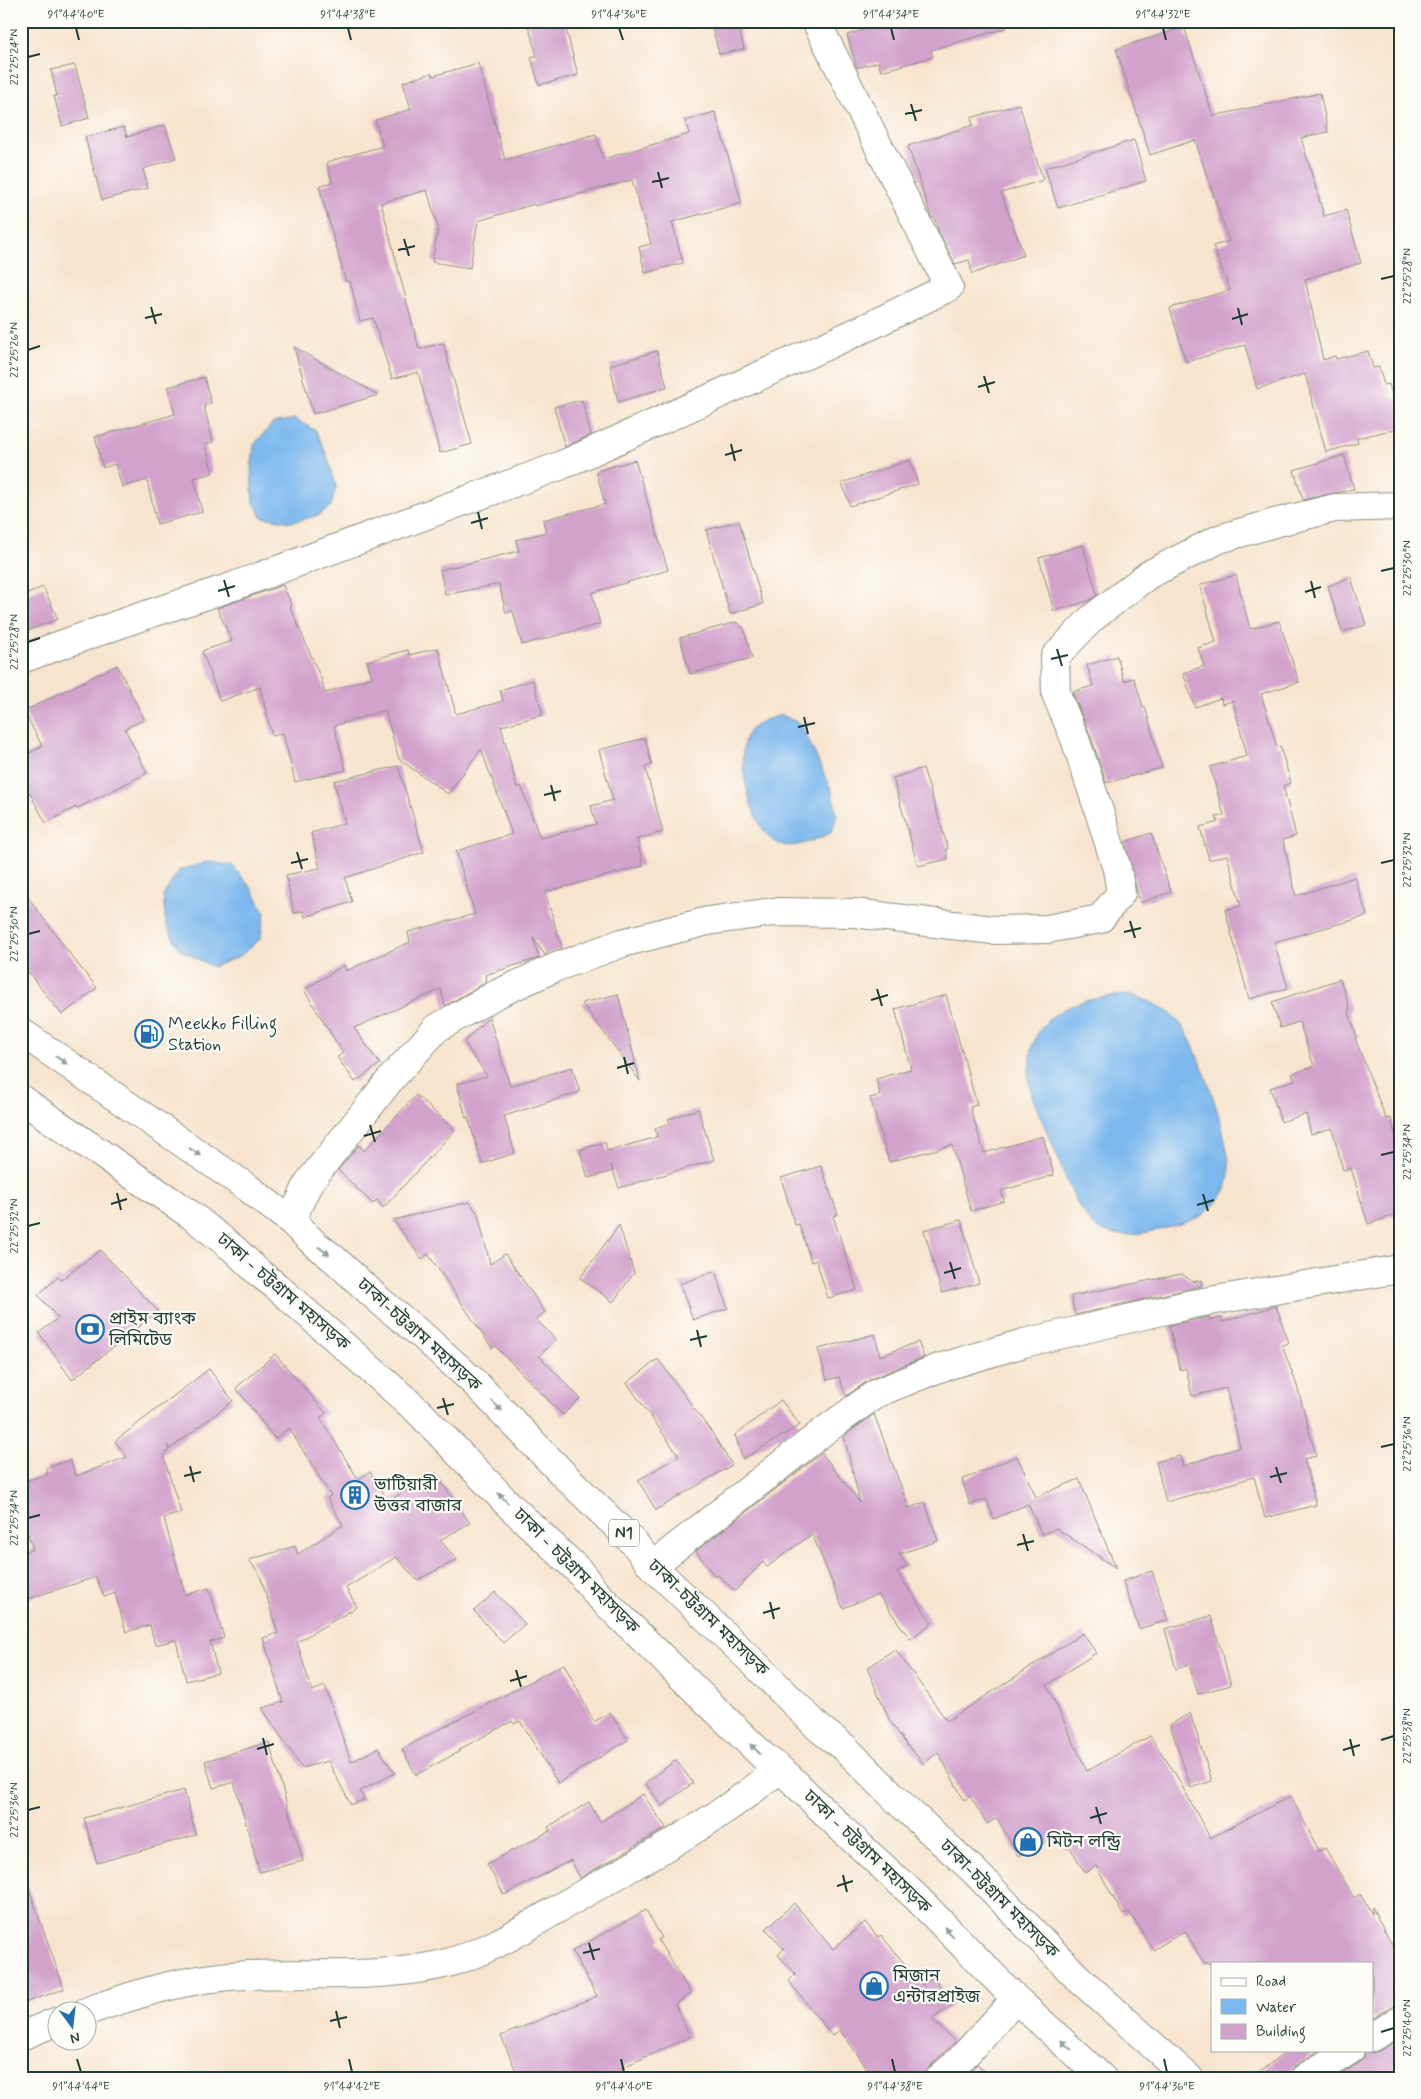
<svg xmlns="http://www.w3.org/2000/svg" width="1421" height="2099" viewBox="0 0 1421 2099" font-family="Mynerve,'Noto Sans Bengali',sans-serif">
  <rect width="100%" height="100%" fill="#fdfcf7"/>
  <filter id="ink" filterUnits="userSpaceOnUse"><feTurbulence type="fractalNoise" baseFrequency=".02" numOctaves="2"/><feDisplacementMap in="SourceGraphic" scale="10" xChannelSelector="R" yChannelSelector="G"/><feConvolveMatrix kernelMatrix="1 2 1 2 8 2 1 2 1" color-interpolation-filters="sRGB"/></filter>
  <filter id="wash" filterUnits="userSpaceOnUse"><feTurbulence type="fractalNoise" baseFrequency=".0096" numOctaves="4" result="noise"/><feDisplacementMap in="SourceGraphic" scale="20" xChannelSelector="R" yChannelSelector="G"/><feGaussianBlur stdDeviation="1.12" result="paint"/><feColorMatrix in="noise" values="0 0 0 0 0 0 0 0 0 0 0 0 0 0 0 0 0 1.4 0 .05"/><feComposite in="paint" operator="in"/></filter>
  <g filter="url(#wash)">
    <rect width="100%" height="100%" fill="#f7e4ce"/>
    <!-- water -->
    <path fill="#7bb8ed" stroke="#4d7a90" d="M295,419L316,431L327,455L336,486L331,506L319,515L292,522L262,517L253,500L251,471L254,445L273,423Z
      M782,715L801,724L832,791L837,816L831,833C817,839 794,850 779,844C752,833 737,764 745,739C750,724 769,718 782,715Z
      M207,862L232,865L252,889L265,913L260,939L240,956L213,967L179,949L166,924L163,896L179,870Z
      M1132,995C1149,1001 1166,1007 1178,1021C1198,1042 1232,1145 1229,1174C1228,1193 1217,1203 1204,1214C1193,1223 1136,1237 1120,1235C1114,1234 1100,1230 1095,1227C1079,1215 1062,1169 1055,1150C1046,1127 1034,1108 1029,1083C1027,1076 1029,1068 1030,1061C1034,1007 1088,996 1132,995Z"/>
    <g id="blocks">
      <!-- building -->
      <path fill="#d2a1cc" d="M527,21H564L578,75L539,85L531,57L537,56Z
        M711,21H737L744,49L719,54Z
        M892,21H1006V28L931,50L933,57L881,71L878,62L857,68L847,35Z
        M1184,27L1213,116L1320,93L1328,132L1301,138L1324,216L1346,210L1361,263L1305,279L1323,360L1335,356L1336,359L1368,351L1373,368L1379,367L1384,385L1389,384L1393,399L1400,397V428L1357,438L1358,443L1326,452L1305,374L1257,389L1245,345L1186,362L1170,308L1230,290L1213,246L1229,241L1195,140L1150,155L1116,49Z
        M478,63L505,160L596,134L603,159L689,134L685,121L715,112L742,203L672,222L683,263L645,273L639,247L651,244L632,180L535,206L534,204L478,221L470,268L432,262L438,228L427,190L381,203L419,349L443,343L472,444L440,453L418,372L392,379L373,318L360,321L350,281L346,282L319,186L332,182L327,162L383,146L375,120L411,109L403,82L432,73L433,76Z
        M75,65L89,118L62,126L54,96H57L51,70Z
        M1019,104L1043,180L1001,193L1024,255L972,274L969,260L955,264L939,232L934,217L932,218L931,216L908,146L973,125L971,118Z
        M165,125L176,158L143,169L148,188L102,200L85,137L124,127L127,137Z
        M1134,140L1146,181L1058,208L1045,168Z
        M294,347L378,395L313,414Z
        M657,351L667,387L618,402L610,365Z
        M204,377L211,403L204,406L213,442L205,444L213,473L194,478L202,512L157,524L147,480L122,487L115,464L103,468L95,437L175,414L168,387Z
        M582,400L591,435L565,447L554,407Z
        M1344,455L1354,489L1303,500L1294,470Z
        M635,460L668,570L592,593L600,624L522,645L513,611L506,613L499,584L445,595L440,570L519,551L516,540L546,532L543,520L605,504L596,471Z
        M910,460L918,484L850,506L842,483Z
        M739,521L763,604L730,614L706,530Z
        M1083,545L1097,595L1088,601L1054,611L1039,558Z
        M1236,575L1250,629L1279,621L1299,682L1261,694L1277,747L1280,746L1291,783L1283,786L1296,836L1283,840L1296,896L1355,877L1367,916L1274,942L1288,988L1249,999L1225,910L1241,906L1227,855L1209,860L1200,827L1218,822L1216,817L1224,815L1210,767L1247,756L1233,701L1222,704L1221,698L1195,707L1183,673L1204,666L1198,648L1216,642L1200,585Z
        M1351,577L1366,625L1342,632L1328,586Z
        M283,585L292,606L290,607L322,681L325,693L372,677L367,661L408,650L409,655L438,648L456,714L503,701L500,690L533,680L543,715L501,726L517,788L521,786L540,838L596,824L591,806L613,800L599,750L645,738L652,765L645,767L663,832L637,839L643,866L545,892L562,948L545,955L533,938L539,958L485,975L486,982L445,1006L441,989L354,1028L380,1064L355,1082L337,1057L343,1053L304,990L344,965L346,971L410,942L408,932L475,914L456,851L512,834L481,749L448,794L399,759L385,710L334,726L346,770L295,782L283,733L272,736L260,687L220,701L202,651L232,641L217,608Z
        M43,587L58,619L21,633V597Z
        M736,622L744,629L752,658L690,674L680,638Z
        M1117,656L1124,681L1134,678L1143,707L1145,706L1162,768L1106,783L1090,734L1072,692L1093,686L1087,665Z
        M117,665L144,719L125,729L147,773L76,809V807L46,823L21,777V758L42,746L24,711Z
        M398,766L424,852L345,878L352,902L305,917L303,911L294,913L286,875L320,868L311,833L345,823L334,781Z
        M923,768L948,848L946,849L948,859L918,866L893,778Z
        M1151,833L1171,892L1140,903L1125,842Z
        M21,888L76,962L97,988L62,1015L21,963Z
        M1340,979L1350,1009L1348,1010L1357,1037L1355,1038L1386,1119L1391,1118L1400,1153V1213L1368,1224L1351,1168L1343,1170L1332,1128L1311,1134L1306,1114L1281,1122L1270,1088L1295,1080L1292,1074L1314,1066L1299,1022L1280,1028L1272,1002Z
        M618,994L640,1081L582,1003Z
        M946,995L977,1105L970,1107L984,1153L1043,1136L1054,1175L1001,1191L1004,1201L971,1211L952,1145L889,1162L870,1098L880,1095L876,1079L911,1069L895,1009Z
        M489,1017L510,1086L572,1067L580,1092L504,1116L515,1153L482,1164L468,1117L466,1118L457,1084L487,1076L464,1042Z
        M416,1095L455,1130L383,1208L377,1200L373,1204L338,1170L359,1145L364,1151Z
        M698,1109L714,1160L619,1188L611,1165L613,1171L588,1178L580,1150L605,1142L607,1151L657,1137L655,1128L671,1123L668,1119Z
        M821,1166L838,1214L833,1216L857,1290L828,1298L816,1260L811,1262L799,1224L795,1225L781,1178Z
        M470,1202L478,1214L490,1264L505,1254L545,1312L536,1319L556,1340L539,1356L580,1398L563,1415L495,1346L492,1348L428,1254L422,1259L393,1220Z
        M961,1220L979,1283L942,1293L924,1230Z
        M619,1225L634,1273L613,1302L580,1278Z
        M100,1250L158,1311L72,1380L39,1333L58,1318L38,1295L58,1277L61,1280Z
        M715,1271L728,1308L693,1320L680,1284Z
        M1182,1274L1193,1282L1201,1280L1202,1286L1075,1315L1071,1296Z
        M1276,1306L1289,1343L1282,1345L1297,1386L1316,1456L1304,1459L1316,1505L1265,1518L1254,1477L1166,1502L1156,1462L1180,1456L1183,1466L1240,1447L1226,1388L1192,1396L1186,1368L1180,1370L1169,1325L1209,1317L1210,1320L1221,1318L1222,1322Z
        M875,1334L880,1356L918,1342L924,1357L871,1379L846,1396L839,1377L827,1380L818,1349Z
        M275,1354L326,1413L320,1418L358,1479L370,1472L388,1501L435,1473L470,1523L440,1540L457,1560L417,1580L396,1557L346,1588L357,1607L297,1642L312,1691L325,1686L351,1762L378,1748L395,1773L360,1791L364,1800L351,1805L328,1761L302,1768L262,1708L283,1702L263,1638L278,1633L260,1575L249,1560L295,1546L298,1554L343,1525L327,1498L331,1496L289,1428L275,1439L236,1388Z
        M658,1359L712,1433L732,1465L656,1510L638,1480L679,1456L627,1383Z
        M209,1369L233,1401L170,1449L167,1445L169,1450L163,1455L181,1513L164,1518L185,1595L209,1588L224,1638L210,1642L218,1673L186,1681L176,1640L155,1645L150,1625L126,1632L115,1593L104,1597L96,1577L21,1601V1554L33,1549L21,1513V1482L48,1474L46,1468L70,1460L76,1476L127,1457L115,1441Z
        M781,1400L800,1425L743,1459L735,1435Z
        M874,1414L909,1508L925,1502L938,1541L899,1554L907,1566L897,1572L932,1623L910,1639L878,1594L843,1608L812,1534L767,1567L763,1562L735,1591L718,1575L715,1577L696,1551L822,1453L860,1503L844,1436Z
        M1017,1456L1036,1497L1079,1479L1116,1568L1056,1528L1042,1535L1028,1504L994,1519L986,1499L970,1505L962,1480Z
        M1152,1571L1168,1620L1139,1629L1123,1581Z
        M495,1592L525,1624L503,1643L474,1611Z
        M1211,1616L1231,1685L1198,1694L1189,1665L1176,1669L1165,1629Z
        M1083,1633L1096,1653L1047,1685L1087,1771L1150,1736L1175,1773L1210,1838L1291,1796L1319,1851L1325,1848L1354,1898L1360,1894L1372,1914V1907L1400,1960V2005L1392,2007L1372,2019V1963H1204L1185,1931L1153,1950L1129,1912L1123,1915L1096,1866L1085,1873L1070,1847L1067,1849L1060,1834L1018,1856L997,1818L987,1824L970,1796L964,1800L938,1752L924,1764L907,1745L890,1721L867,1668L895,1649L947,1721Z
        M564,1664L594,1722L610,1712L628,1740L558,1783L520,1721L514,1724L512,1721L458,1750L460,1751L416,1775L402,1749Z
        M1190,1713L1212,1781L1191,1788L1170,1725Z
        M269,1742L303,1861L260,1872L234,1782L213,1788L205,1761Z
        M676,1760L693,1783L662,1806L645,1783Z
        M184,1790L196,1835L97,1863L84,1818Z
        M643,1794L666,1828L580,1878L571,1860L504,1895L487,1864L550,1831L548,1827L589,1802L600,1822Z
        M25,1877L64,1989L21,2004V1878Z
        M794,1903L833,1949L865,1922L878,1937L881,1935L922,1985L934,1977L953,2005L932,2019L955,2042L929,2067L925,2078H874L840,2030L832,2036L789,1981L796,1974L778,1955L784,1949L766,1929Z
        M646,1910L662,1938L658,1940L691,1994L675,2004L690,2037L621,2068L626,2078H519L501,2036L597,1996L572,1951Z
        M1400,2039V2078H1335L1359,2063L1364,2058L1365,2051L1372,2053L1379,2051Z
        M1289,2050H1320L1296,2065L1292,2070L1290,2078H1251Z
        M977,2064L991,2078H964L971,2071Z"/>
    </g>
  </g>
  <g filter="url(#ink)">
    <use href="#blocks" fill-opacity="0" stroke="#8b9081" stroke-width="1"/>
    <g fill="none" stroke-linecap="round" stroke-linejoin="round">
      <defs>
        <path id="minor" d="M21,659L134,619L234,586L562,465L872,325L949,287L816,21
          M291,1221L309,1182L390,1080L437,1028L497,994L554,968L622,943L708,921L773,912L854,913L993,930L1047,929L1100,919L1121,893L1117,869L1099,811L1075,739L1056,694L1055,657L1091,619L1148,575L1219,539L1278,522L1335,508L1400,506
          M652,1566L824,1431L877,1393L939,1368L1024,1343L1192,1304L1400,1269
          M85,2012C138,1993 190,1977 247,1975C310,1972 376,1979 439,1965C489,1954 534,1922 578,1897C647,1858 718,1820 779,1769
          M21,2036L58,2021
          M1372,2037L1400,2021
          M940,2078L960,2060L1016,1999
          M1305,2078L1350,2050"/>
        <path id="highway" d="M21,1032L248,1188L291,1221L316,1245L333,1258L380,1301L424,1337L475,1383L566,1477L634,1543L652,1566L754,1663L820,1729L845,1748L903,1806L974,1871L1077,1977L1189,2078
          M21,1099L191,1215L234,1249L259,1273L276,1286L418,1411L509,1505L578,1570L596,1593L763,1756L788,1776L846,1833L917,1898L1016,1999L1102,2078"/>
      </defs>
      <!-- minor casing -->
      <use href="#minor" stroke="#8b9081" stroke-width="30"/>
      <!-- highway casing -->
      <use href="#highway" stroke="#8b9081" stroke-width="30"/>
      <!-- minor -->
      <use href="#minor" stroke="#fff" stroke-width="28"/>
      <!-- highway -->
      <use href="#highway" stroke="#fff" stroke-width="28"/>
    </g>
    <!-- one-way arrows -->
    <defs><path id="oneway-solid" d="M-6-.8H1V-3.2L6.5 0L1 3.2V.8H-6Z" transform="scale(1.25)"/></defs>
    <g fill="#8f9e9a">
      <use href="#oneway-solid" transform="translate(61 1060) rotate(34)"/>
      <use href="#oneway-solid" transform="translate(195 1152) rotate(34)"/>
      <use href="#oneway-solid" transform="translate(324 1251) rotate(36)"/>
      <use href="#oneway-solid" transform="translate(497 1406) rotate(46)"/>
      <use href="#oneway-solid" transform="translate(503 1498) rotate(-134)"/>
      <use href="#oneway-solid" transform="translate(755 1749) rotate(-135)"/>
      <use href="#oneway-solid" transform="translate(949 1932) rotate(-134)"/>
      <use href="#oneway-solid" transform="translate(1066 2045) rotate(-138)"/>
    </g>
  </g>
  <!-- ticks -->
  <path fill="none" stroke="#1f3d34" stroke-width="2" d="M76,28L79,40M348,28L351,40M619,28L623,40M891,28L894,40M1163,28L1166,40M28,57L40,54M911,104L916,121M905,114L922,110M658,172L662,188M652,182L669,178M404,239L409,256M398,250L415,246M1381,279L1394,276M151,307L156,324M1238,308L1242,325M145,318L162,314M1232,319L1248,314M28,350L40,346M984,376L989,393M978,387L995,382M731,444L735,461M725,455L742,450M478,512L482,529M471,523L488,518M1381,571L1394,568M224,580L229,597M1311,581L1315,598M218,591L235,586M1305,592L1321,587M28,642L40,638M1057,649L1062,666M1051,659L1068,655M804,717L808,734M798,727L815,723M551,785L555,801M544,795L561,791M297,852L302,869M291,863L308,859M1381,863L1394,860M1130,921L1135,938M1124,932L1141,928M28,934L40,931M877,989L882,1006M871,1000L888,995M624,1057L628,1074M617,1068L634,1063M370,1125L375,1142M364,1136L381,1131M1381,1155L1394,1152M117,1193L121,1210M1203,1194L1208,1211M111,1204L127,1199M1197,1205L1214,1200M28,1226L40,1223M950,1262L955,1279M944,1273L961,1268M697,1330L701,1347M690,1340L707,1336M443,1398L448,1415M437,1408L454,1404M1381,1447L1394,1444M190,1466L194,1482M1276,1467L1281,1483M184,1476L201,1472M1270,1477L1287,1473M28,1518L40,1515M1023,1534L1028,1551M1017,1545L1034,1541M770,1602L774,1619M763,1613L780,1608M516,1670L521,1687M510,1681L527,1676M263,1738L267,1755M1350,1739L1354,1756M1381,1740L1394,1736M257,1749L274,1744M1343,1750L1360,1745M1096,1807L1101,1824M28,1810L40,1807M1090,1818L1107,1813M843,1875L847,1892M837,1886L853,1881M589,1943L594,1960M583,1953L600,1949M336,2011L340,2028M330,2021L347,2017M1381,2032L1394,2028M77,2059L81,2072M349,2059L352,2072M621,2059L624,2072M892,2059L895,2072M1164,2059L1167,2072"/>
  <!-- icons -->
  <defs>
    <symbol id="fuel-ring" viewBox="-11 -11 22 22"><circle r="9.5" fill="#fdfcf7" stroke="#1f6fb2" stroke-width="1.5"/><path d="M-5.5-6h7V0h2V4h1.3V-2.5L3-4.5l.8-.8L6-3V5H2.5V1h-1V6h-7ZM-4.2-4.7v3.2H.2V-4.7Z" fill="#1f6fb2"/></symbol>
    <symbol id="bank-ring" viewBox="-11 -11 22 22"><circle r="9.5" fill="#fdfcf7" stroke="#1f6fb2" stroke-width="1.5"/><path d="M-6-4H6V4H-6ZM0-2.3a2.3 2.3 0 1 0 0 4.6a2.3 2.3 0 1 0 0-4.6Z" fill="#1f6fb2"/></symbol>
    <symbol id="building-ring" viewBox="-11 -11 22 22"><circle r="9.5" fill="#fdfcf7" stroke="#1f6fb2" stroke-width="1.5"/><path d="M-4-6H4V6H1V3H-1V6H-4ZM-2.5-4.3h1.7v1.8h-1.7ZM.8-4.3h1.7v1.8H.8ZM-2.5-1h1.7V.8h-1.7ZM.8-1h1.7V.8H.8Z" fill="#1f6fb2"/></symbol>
    <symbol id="shop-ring" viewBox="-11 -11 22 22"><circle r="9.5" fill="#fdfcf7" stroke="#1f6fb2" stroke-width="1.5"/><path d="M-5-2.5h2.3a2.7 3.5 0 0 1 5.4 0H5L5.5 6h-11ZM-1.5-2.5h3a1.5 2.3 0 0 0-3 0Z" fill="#1f6fb2"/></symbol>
  </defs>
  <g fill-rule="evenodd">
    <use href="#fuel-ring" x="133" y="1018" width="32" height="32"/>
    <use href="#bank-ring" x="74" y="1313" width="32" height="32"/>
    <use href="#building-ring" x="339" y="1479" width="32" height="32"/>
    <use href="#shop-ring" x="1012" y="1826" width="32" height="32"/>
    <use href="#shop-ring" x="858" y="1970" width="32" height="32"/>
  </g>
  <g text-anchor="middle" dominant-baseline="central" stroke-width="4.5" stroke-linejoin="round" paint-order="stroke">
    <!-- shield labels -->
    <rect fill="#fdfcf7" stroke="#62766e" stroke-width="1" x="609" y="1519.5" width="30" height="27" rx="4"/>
    <g font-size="16" font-weight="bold" fill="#1f3d34">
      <text x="624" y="1533">N1</text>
    </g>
    <!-- poi labels -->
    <g font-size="18" fill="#1f3d34" stroke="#fdfcf7" text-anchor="start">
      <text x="168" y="1024">Meekko Filling<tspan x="168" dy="21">Station</tspan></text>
      <text x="109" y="1319">প্রাইম ব্যাংক<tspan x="109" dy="21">লিমিটেড</tspan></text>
      <text x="374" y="1485">ভাটিয়ারী<tspan x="374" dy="21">উত্তর বাজার</tspan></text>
      <text x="1047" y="1842">মিটন লন্ড্রি</text>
      <text x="893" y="1976">মিজান<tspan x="893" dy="21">এন্টারপ্রাইজ</tspan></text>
    </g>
    <!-- street labels -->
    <g font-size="18" fill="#1f3d34" stroke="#fdfcf7">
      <text transform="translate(283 1292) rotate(41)">ঢাকা - চট্টগ্রাম মহাসড়ক</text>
      <text transform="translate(419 1335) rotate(42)">ঢাকা-চট্টগ্রাম মহাসড়ক</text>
      <text transform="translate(576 1571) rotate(45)">ঢাকা - চট্টগ্রাম মহাসড়ক</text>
      <text transform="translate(708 1618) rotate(44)">ঢাকা-চট্টগ্রাম মহাসড়ক</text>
      <text transform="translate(867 1852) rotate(44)">ঢাকা - চট্টগ্রাম মহাসড়ক</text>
      <text transform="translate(999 1899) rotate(45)">ঢাকা-চট্টগ্রাম মহাসড়ক</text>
    </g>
  </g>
  <!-- margin -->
  <rect width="1421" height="2099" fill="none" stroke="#fdfcf7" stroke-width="55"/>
  <!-- legend -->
  <rect x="1211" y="1962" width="162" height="90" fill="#fdfcf7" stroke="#a4b0a9"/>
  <rect x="1221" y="1978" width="25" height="8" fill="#ffffff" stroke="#a4b0a9"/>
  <text x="1256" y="1986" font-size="15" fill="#1f3d34">Road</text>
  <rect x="1221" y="1999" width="25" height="15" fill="#7bb8ed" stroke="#a4b0a9"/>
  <text x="1256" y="2012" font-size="15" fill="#1f3d34">Water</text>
  <rect x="1221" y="2024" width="25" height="15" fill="#d2a1cc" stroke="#a4b0a9"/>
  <text x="1256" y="2036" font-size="15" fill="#1f3d34">Building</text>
  <!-- north arrow -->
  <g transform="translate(72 2026) rotate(165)"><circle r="24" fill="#fdfcf7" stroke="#a4b0a9"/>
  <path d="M0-4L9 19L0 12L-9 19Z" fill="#1f6fb2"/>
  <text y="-8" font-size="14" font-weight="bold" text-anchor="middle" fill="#1f3d34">N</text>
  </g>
  <rect x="28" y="28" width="1366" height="2044" fill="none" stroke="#1f3d34" stroke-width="2"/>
  <g font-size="12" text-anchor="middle" fill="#1f3d34">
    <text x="76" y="18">91°44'40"E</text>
    <text x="348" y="18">91°44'38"E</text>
    <text x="619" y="18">91°44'36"E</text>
    <text x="891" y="18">91°44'34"E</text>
    <text x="1163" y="18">91°44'32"E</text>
    <text transform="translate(14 57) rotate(-90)" y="4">22°25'24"N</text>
    <text transform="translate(1407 276) rotate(-90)" y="4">22°25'28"N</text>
    <text transform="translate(14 350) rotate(-90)" y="4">22°25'26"N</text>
    <text transform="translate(1407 568) rotate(-90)" y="4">22°25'30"N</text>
    <text transform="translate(14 642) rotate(-90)" y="4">22°25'28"N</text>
    <text transform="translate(1407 860) rotate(-90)" y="4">22°25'32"N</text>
    <text transform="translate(14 934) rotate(-90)" y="4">22°25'30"N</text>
    <text transform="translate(1407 1152) rotate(-90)" y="4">22°25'34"N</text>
    <text transform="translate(14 1226) rotate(-90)" y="4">22°25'32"N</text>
    <text transform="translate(1407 1444) rotate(-90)" y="4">22°25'36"N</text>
    <text transform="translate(14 1518) rotate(-90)" y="4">22°25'34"N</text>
    <text transform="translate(1407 1736) rotate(-90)" y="4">22°25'38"N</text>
    <text transform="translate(14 1810) rotate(-90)" y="4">22°25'36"N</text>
    <text transform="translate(1407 2028) rotate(-90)" y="4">22°25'40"N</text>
    <text x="81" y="2090">91°44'44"E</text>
    <text x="352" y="2090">91°44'42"E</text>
    <text x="624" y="2090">91°44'40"E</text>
    <text x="895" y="2090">91°44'38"E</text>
    <text x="1167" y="2090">91°44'36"E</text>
  </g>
</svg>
